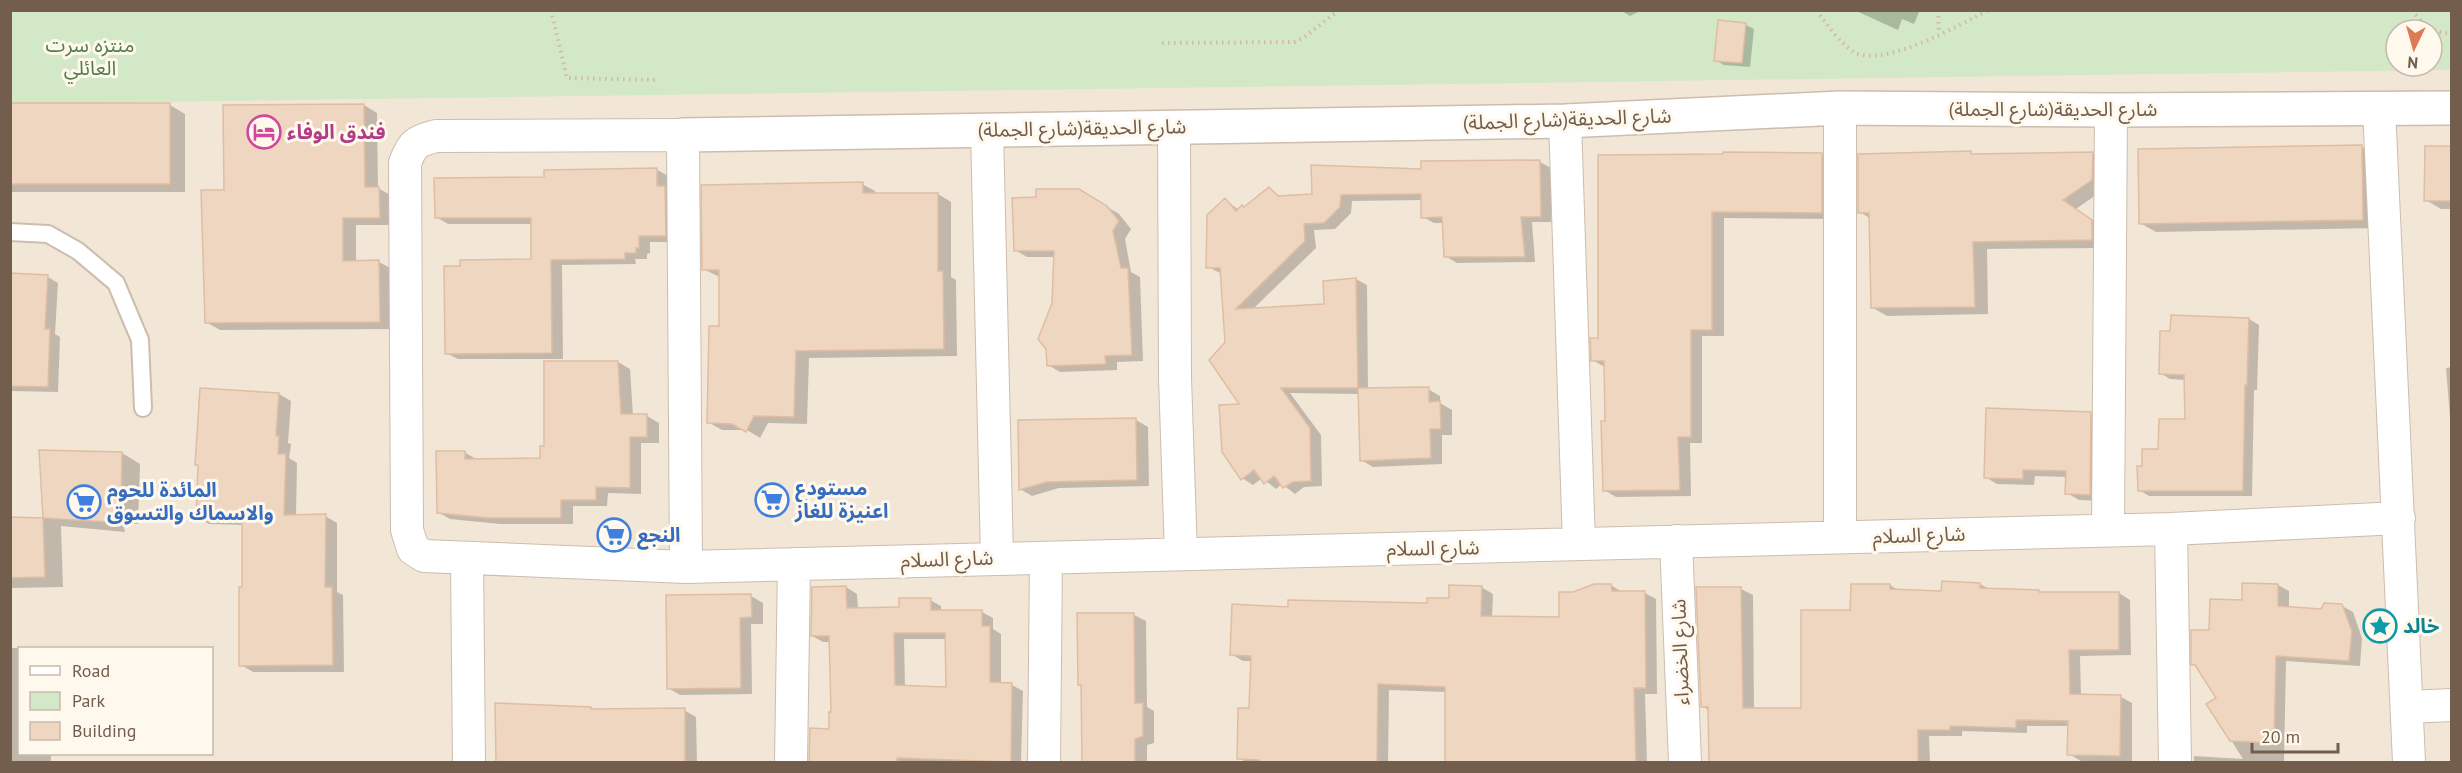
<svg xmlns="http://www.w3.org/2000/svg" width="2462" height="773" viewBox="0 0 2462 773" font-family="'PT Sans','Noto Sans Arabic',sans-serif">
  <rect width="100%" height="100%" fill="#fbf4e7"/>
  <!-- residential -->
  <path fill="#f2e7d6" fill-rule="evenodd" d="M11,11H2451V762H11ZM2396,30H2432V66H2396ZM20,648H212V754H20Z"/>
  <!-- green -->
  <path fill="#d2e8c6" fill-rule="evenodd" d="M2451,10L2452,70L11,104L10,11ZM2396,30H2432V66H2396Z"/>
  <!-- shadow -->
  <path fill="#0003" fill-rule="evenodd" d="M1620,10H1642L1630,16Z
    M1854,10H1920L1914,24L1902,19L1898,30Z
    M1719,22L1746,25L1754,29L1750,67L1724,65L1716,60Z
    M10,105H170L185,114V192H10Z
    M364,105L377,113L378,188L392,196V225H356V262H379L392,269L393,329L220,330L206,322L226,191Z
    M2362,147L2377,155L2378,228L2156,232L2140,223Z
    M2452,147V209H2441L2426,200V148Z
    M2092,153L2106,162V188L2076,209L2106,229V248L1987,249L1988,314L1887,316L1873,308L1871,219L1860,212Z
    M1822,155L1834,162V219L1724,218V336H1702V443H1690L1691,496L1616,497L1604,490L1605,367L1592,360L1600,339L1724,156Z
    M1540,162L1551,168V222H1532L1535,262L1457,263L1445,256L1444,223H1434L1423,217L1422,200L1352,201L1351,213L1335,229L1314,230L1316,248L1253,309L1325,305L1356,279L1367,285L1368,390L1428,389L1440,396V403L1452,410V435H1442V464L1373,467L1361,460L1359,394L1290,393L1321,435L1322,486L1304,487L1295,494L1282,484L1276,489L1262,478L1253,485L1242,478V406L1227,342L1222,274L1208,267L1225,200L1239,210L1245,209L1269,189L1283,198L1314,195L1422,170Z
    M656,169L668,176L677,242H650V253L647,254V259H635L636,264L562,265L563,359H458L446,353L532,260V224H448L436,217L546,179Z
    M862,184L875,191V194H938L951,202V277L956,280L957,356L809,358L807,424L768,423L760,438L747,430H722L708,422L720,327V277L703,269Z
    M1079,190L1119,214L1131,229L1125,239L1131,272L1140,277L1143,361L1117,362V370L1060,372L1048,365L1055,257H1027L1015,250L1037,198Z
    M10,275L48,277L58,283L55,334L60,337L58,392L10,391Z
    M2249,319L2259,325L2257,390H2254L2252,496H2149L2139,490L2143,468L2187,420L2186,380L2170,379L2160,373Z
    M618,362L630,369L633,416H647L659,423V443H641V494L608,493L607,506H573V524H500L450,519L438,512L464,452L476,459H542L546,447Z
    M2452,367V443L2446,368Z
    M279,394L291,401L288,443L291,444L289,458L297,463L296,516H325L337,523V592L343,595L344,672H253L241,665L244,525L209,524L197,517L199,466L196,464Z
    M2090,414L2102,420V501L2079,500L2067,493V477L2035,476L2034,485L1997,484L1985,477Z
    M1136,420L1148,427L1149,486L1059,488L1032,496L1020,489Z
    M41,451L122,453L140,464L138,524L123,523L125,532L61,526L63,587L10,588V519H45Z
    M1943,583L1980,584L1991,590L2038,591L2042,594L2119,593L2130,600L2131,655L2080,656L2081,696L2121,697L2132,703V762L2081,761L2069,754V726H2027V733L1962,731V736H1929L1930,762H1710V711L1702,706L1741,589L1753,595L1754,709H1803L1852,612L1890,585L1899,591L1943,593Z
    M2244,584L2278,585L2289,591V608L2322,610L2342,606L2353,612L2362,638L2360,666L2286,661L2284,762H2194V756L2243,759L2209,705L2218,699L2199,668L2193,664L2211,632L2244,602Z
    M1611,585L1622,592L1645,593L1656,599L1657,694H1645L1647,762H1447V692L1389,690L1388,762H1246L1239,758L1250,709L1253,661H1243L1231,654L1289,609L1429,605L1451,600L1481,587L1493,594L1492,617L1561,618L1574,594Z
    M846,587L857,594L858,609H900L930,600L941,606V612H982L993,618V629L1001,634V684L1012,685L1023,691L1021,762H810L811,730H830L833,714L831,642H823L812,636ZM904,639H947V689L905,687Z
    M751,596L763,603V624H751L752,694L680,695L668,688Z
    M1134,615L1146,621L1147,707L1154,711V743L1147,745V762H1083V686Z
    M10,648H31H20V754H51V762H10Z
    M496,704L591,708L595,710H684L696,717L697,762H498Z"/>
  <!-- building -->
  <path fill="#eed6c0" stroke="#e0bda2" stroke-width="1.5" fill-rule="evenodd" d="M1718,20L1746,23L1742,63L1714,61Z
    M10,103H170V184H10Z
    M364,104L365,187H379L380,218H343V261L379,260L380,322L205,323L201,190H224L223,105Z
    M2362,145L2363,220L2139,224L2138,149Z
    M2425,146H2451V201H2424Z
    M1971,151V154L2093,152L2092,180L2063,200L2092,220V240L1973,242L1975,307L1871,308L1869,213H1858V154Z
    M1723,152L1822,153V213L1712,212V330H1691V437H1678L1680,490L1603,491L1601,421H1605L1604,361H1591L1590,338H1598V155L1723,154Z
    M1540,160L1541,217H1521L1525,257H1444L1442,217L1421,218V194L1341,195L1340,207L1324,223L1304,224L1305,241L1236,309L1324,304L1323,281L1356,278L1358,388H1281L1310,428L1311,481L1293,482L1283,488L1274,476L1264,484L1254,470L1241,480L1222,452L1219,405L1239,404L1209,360L1225,342L1220,268H1206L1207,215L1225,198L1236,211L1242,205L1244,207L1269,187L1278,196L1312,194L1311,165L1421,169V161Z
    M657,168V186H665L666,236H639V248H636V253H625V259L551,260L552,353L445,354L444,266H460V260L531,259V218H435L434,178L544,177V170Z
    M863,182V193H938V271H943L944,349L796,351L794,417L754,416L746,432L732,424L707,423L709,326H719V270H702L701,185Z
    M1036,189H1079L1107,206L1119,221L1113,231L1121,268H1128L1132,355L1105,356L1106,364L1047,366L1046,349L1038,339L1052,303L1054,251H1014L1012,198L1036,197Z
    M10,273L48,275L45,329H50L48,387L10,386Z
    M2171,315L2249,318L2247,385H2245L2243,491H2138L2137,466H2142V449H2158L2159,419H2185L2184,375L2159,374L2160,331H2170Z
    M544,361H618L621,414H647V437H630V488L596,487V500H561V518H487L437,513L436,451H465V459L540,458V446H544Z
    M1429,387V402L1440,401L1441,429H1430L1431,458L1360,461L1358,388Z
    M200,388L279,393L276,436H279L278,454H286L284,515L326,514L325,587H332L333,665L239,666V587H242V520L196,518L198,465H195Z
    M1986,408L2091,412L2090,495L2065,494L2066,471L2023,470V479L1984,478Z
    M1136,418L1137,480L1047,482L1019,490L1018,420Z
    M39,450L122,452L121,514H106L108,522L43,518L45,577L10,578V517L43,518Z
    M1942,581L1980,583V588L2039,590V592H2119V650H2069L2070,694L2121,695L2120,756L2067,755L2068,721L2016,720V728L1950,726V730H1918V762H1709L1708,707H1701L1696,587H1741L1743,708H1801V610H1850L1851,584H1890V589L1941,591Z
    M2242,583L2278,584V606L2321,609L2324,603L2342,604L2352,631L2349,661L2276,656L2274,743L2230,741L2206,704L2216,698L2195,665H2191V630H2209L2210,599L2242,600Z
    M1594,584H1611L1612,591H1645L1646,688H1634L1636,762H1445V687L1378,684L1377,762H1259V760L1237,759L1238,708H1249L1251,656L1230,655L1232,604L1288,607V600L1427,603V598H1449V585L1482,586L1481,616L1559,617V592H1573Z
    M846,586L847,608L899,607V598H931V610H982V626H990V682L1012,683L1011,762L897,758V762H809L810,728L829,729V712H831L829,636H811L812,587ZM894,633H945L946,687L895,685Z
    M751,594L752,617L740,618L741,688L667,689L666,595Z
    M1077,613H1134L1135,703H1143V736L1135,739V762H1082L1081,685H1078Z
    M495,703L591,707V709L685,708V762H496Z"/>
  <g fill="none" stroke-linecap="round" stroke-linejoin="round">
    <defs>
      <path id="service" d="M10,232L48,234L78,251L116,283L140,340L143,408"/>
      <path id="minor" d="M2379,108L2409,762
        M1565,121L1579,544
        M1174,127L1175,378L1181,554
        M987,130L997,558
        M2108,529L2111,110
        M2171,529L2175,762
        M1840,537V108
        M1676,541L1685,762
        M467,559L469,762
        M686,567L683,135L436,136C416,141 412,144 405,163L407,530L413,549L424,556L686,567L2171,529L2399,518
        M2408,707L2452,705
        M791,762L794,564
        M1044,762L1046,558"/>
      <path id="tertiary" d="M683,135L1565,121L1840,108L2111,110L2452,108"/>
    </defs>
    <!-- service casing -->
    <use href="#service" stroke="#ccbdae" stroke-width="20"/>
    <!-- minor casing -->
    <use href="#minor" stroke="#ccbdae" stroke-width="34"/>
    <!-- tertiary casing -->
    <use href="#tertiary" stroke="#ccbdae" stroke-width="36"/>
    <!-- path -->
    <path stroke="#d3b9a3" stroke-width="4" stroke-dasharray="1.5 4.5" stroke-linecap="butt" d="M551,10L567,78L657,80
      M1817,10C1823,21 1843,46 1854,52C1884,69 1960,24 1989,10
      M1938,10L1939,34
      M2412,10C2421,23 2435,35 2452,33
      M1162,43L1294,42L1303,38L1339,10"/>
    <!-- service -->
    <use href="#service" stroke="#fff" stroke-width="16"/>
    <!-- minor -->
    <use href="#minor" stroke="#fff" stroke-width="32"/>
    <!-- tertiary -->
    <use href="#tertiary" stroke="#fff" stroke-width="33"/>
  </g>
  <!-- icons -->
  <defs>
    <symbol id="hotel-ring" viewBox="-11 -11 22 22"><circle r="9.5" fill="#fef8ed" stroke="#d1479c" stroke-width="1.5"/><path d="M-6-4.5h1.5V1H6V5H4.5V3h-9V5H-6ZM-4 0a1.8 1.8 0 1 1 3.6 0ZM.5 0V-2.5h3Q6-2.5 6 0Z" fill="#d1479c"/></symbol>
    <symbol id="supermarket-ring" viewBox="-11 -11 22 22"><circle r="9.5" fill="#fef8ed" stroke="#3f7fe0" stroke-width="1.5"/><path d="M-6-5.5h2.5l.6 2H6L4.5 2H-2.5L-4.4-4H-6ZM-1.5 3.2a1.3 1.3 0 1 0 .1 0ZM3 3.2a1.3 1.3 0 1 0 .1 0Z" fill="#3f7fe0"/></symbol>
    <symbol id="sight-ring" viewBox="-11 -11 22 22"><circle r="9.5" fill="#fef8ed" stroke="#0f9aa8" stroke-width="1.5"/><path d="M0-6L1.8-2.2L6-1.7L2.9 1.2L3.7 5.4L0 3.3L-3.7 5.4L-2.9 1.2L-6-1.7L-1.8-2.2Z" fill="#0f9aa8"/></symbol>
  </defs>
  <g fill-rule="evenodd">
    <use href="#hotel-ring" x="245" y="113" width="38" height="38"/>
    <use href="#supermarket-ring" x="753" y="481" width="38" height="38"/>
    <use href="#supermarket-ring" x="65" y="483" width="38" height="38"/>
    <use href="#supermarket-ring" x="595" y="516" width="38" height="38"/>
    <use href="#sight-ring" x="2361" y="607" width="38" height="38"/>
  </g>
  <g text-anchor="middle" dominant-baseline="central" stroke-width="6" stroke-linejoin="round" paint-order="stroke">
    <!-- park labels -->
    <g font-size="20" fill="#547d49" stroke="#fef8ed">
      <text x="90" y="45">منتزه سرت<tspan x="90" dy="23">العائلي</tspan></text>
    </g>
    <!-- street labels -->
    <g font-size="20" fill="#735d4d" stroke="#fef8ed">
      <text x="2053" y="109">شارع الحديقة(شارع الجملة)</text>
      <text transform="translate(1567 119) rotate(-2)">شارع الحديقة(شارع الجملة)</text>
      <text transform="translate(1082 128) rotate(-1)">شارع الحديقة(شارع الجملة)</text>
      <text transform="translate(1919 535) rotate(-2)">شارع السلام</text>
      <text transform="translate(1433 548) rotate(-1)">شارع السلام</text>
      <text transform="translate(947 559) rotate(-2)">شارع السلام</text>
      <text transform="translate(1680 652) rotate(-92)">شارع الخضراء</text>
    </g>
    <!-- hotel labels -->
    <g font-size="20" font-weight="bold" fill="#b23c85" stroke="#fef8ed" text-anchor="start">
      <text x="287" y="132">فندق الوفاء</text>
    </g>
    <!-- shop labels -->
    <g font-size="20" font-weight="bold" fill="#366cbe" stroke="#fef8ed" text-anchor="start">
      <text x="795" y="488">مستودع<tspan x="795" dy="23">اعنيزة للغاز</tspan></text>
      <text x="107" y="490">المائدة للحوم<tspan x="107" dy="23">والاسماك والتسوق</tspan></text>
      <text x="637" y="535">النجع</text>
    </g>
    <!-- culture labels -->
    <g font-size="20" font-weight="bold" fill="#0d838f" stroke="#fef8ed" text-anchor="start">
      <text x="2403" y="626">خالد</text>
    </g>
  </g>
  <!-- border -->
  <rect width="2462" height="773" fill="none" stroke="#735d4d" stroke-width="24"/>
  <!-- legend -->
  <rect x="18" y="647" width="195" height="108" fill="#fef8ed" stroke="#c6baad" stroke-width="1.5"/>
  <rect x="30" y="666" width="30" height="9" fill="#ffffff" stroke="#c6baad" stroke-width="1.5"/>
  <text x="72" y="677" font-size="18" fill="#735d4d">Road</text>
  <rect x="30" y="692" width="30" height="18" fill="#d2e8c6" stroke="#c6baad" stroke-width="1.5"/>
  <text x="72" y="707" font-size="18" fill="#735d4d">Park</text>
  <rect x="30" y="722" width="30" height="18" fill="#eed6c0" stroke="#c6baad" stroke-width="1.5"/>
  <text x="72" y="737" font-size="18" fill="#735d4d">Building</text>
  <!-- north arrow -->
  <g transform="translate(2414 48) rotate(185)"><circle r="28" fill="#fef8ed" stroke="#c6baad" stroke-width="1.5"/>
  <path d="M0-4.5L10 22L0 15L-10 22Z" fill="#dc7b55"/>
  <text y="-9" font-size="16" font-weight="bold" text-anchor="middle" fill="#735d4d">N</text>
  </g>
  <!-- scale -->
  <path d="M2252 743v9h86v-9" fill="none" stroke="#735d4d" stroke-width="3"/>
  <text x="2261" y="743" font-size="18" fill="#735d4d" stroke="#fef8ed" stroke-width="4.5" paint-order="stroke">20 m</text>
</svg>
